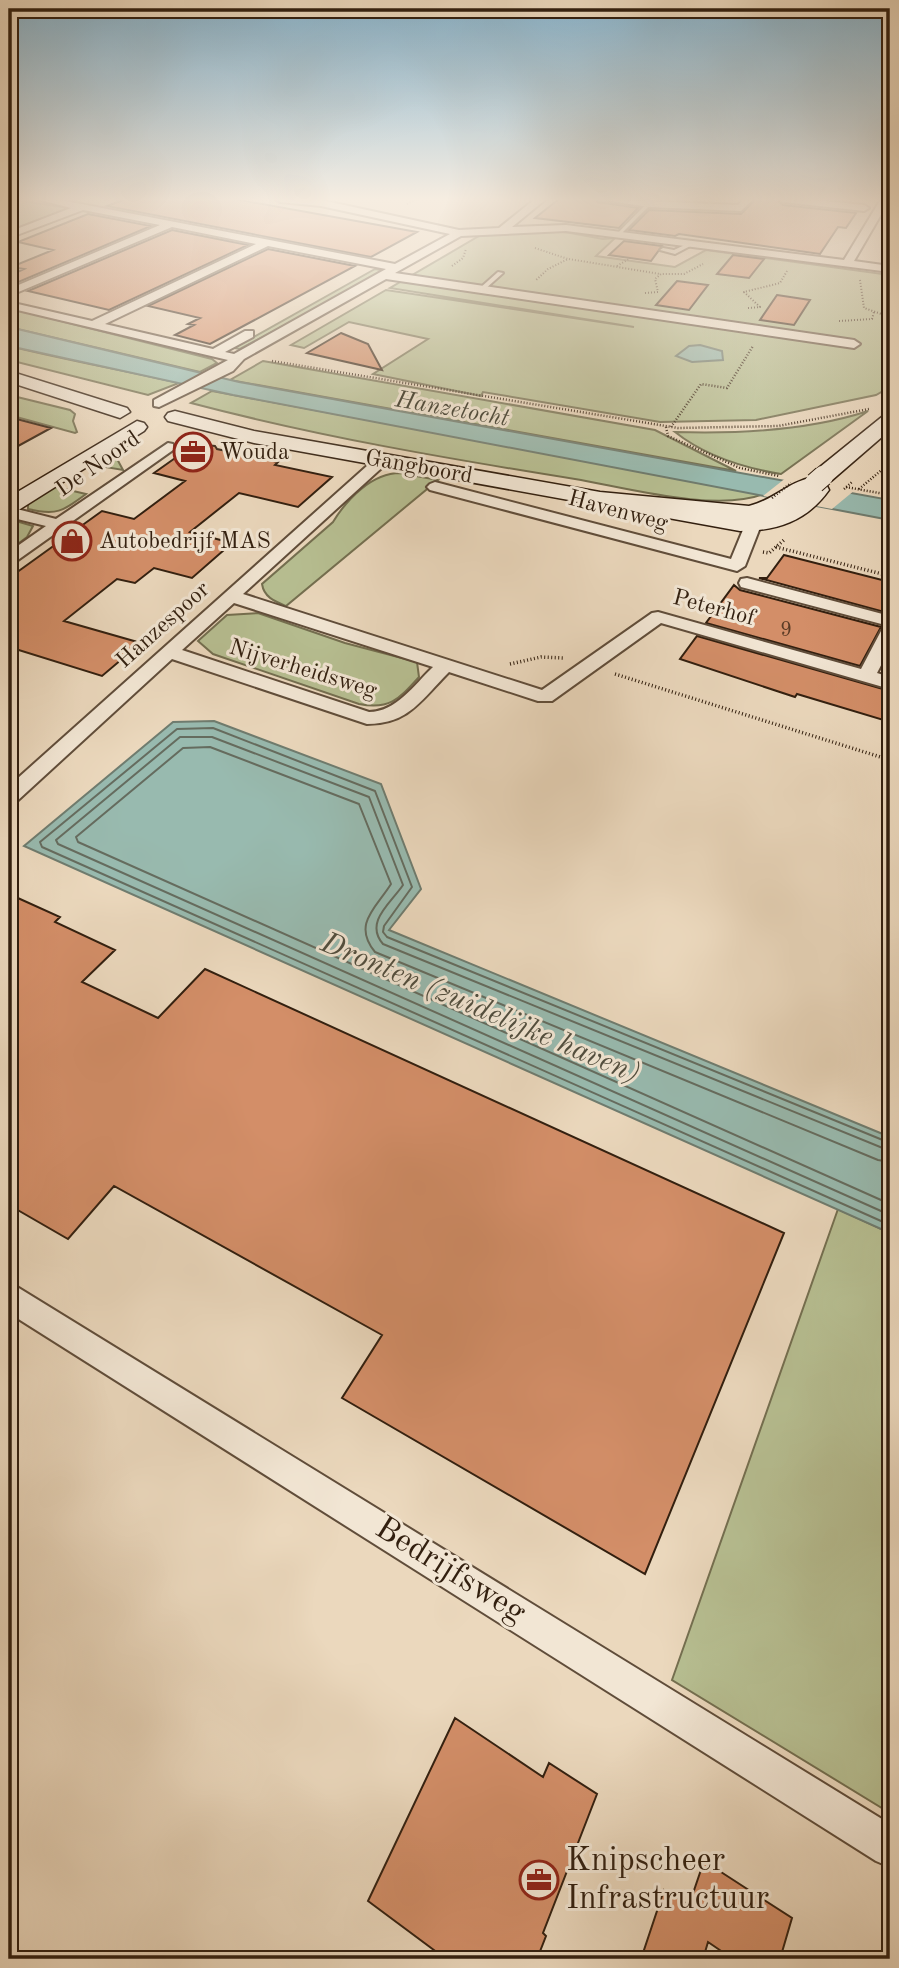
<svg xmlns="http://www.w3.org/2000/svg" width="899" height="1968" viewBox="0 0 899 1968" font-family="'Old Standard TT',serif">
  <rect width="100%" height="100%" fill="#ebd8bd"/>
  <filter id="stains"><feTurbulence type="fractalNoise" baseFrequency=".00286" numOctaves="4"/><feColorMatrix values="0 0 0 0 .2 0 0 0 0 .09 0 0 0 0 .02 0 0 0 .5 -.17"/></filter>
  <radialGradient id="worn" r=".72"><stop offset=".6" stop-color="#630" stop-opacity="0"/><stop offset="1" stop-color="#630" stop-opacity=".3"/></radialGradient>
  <!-- green -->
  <path fill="#b7bf92" stroke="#746f50" stroke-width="2" d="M9,199L69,208L9,231Z
    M554,230L603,239L615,238L596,256L675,267L706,250L890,275V387L876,395L756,420L660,422L483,392L481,396L373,374L428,339L349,322L304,348L291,345L386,290L634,327L390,288L479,236Z
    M375,269L386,271L240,349L234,348Z
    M9,308L212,359L217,363L200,372L9,327Z
    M9,346C66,360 122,370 179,383L148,395L9,360Z
    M263,361L655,430L736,471L230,380Z
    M212,391L764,494C717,512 631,489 581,480C450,459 320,437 191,403Z
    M9,395L70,410L75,414L73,421L77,432L75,433L9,415Z
    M868,411L781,474C744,468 704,455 675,432C739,434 807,431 868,411Z
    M117,443L127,447L116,457L123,470L88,464L56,487L86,494C63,511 57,516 28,509V502Z
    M400,473L438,480L286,606C274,601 264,597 262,584L333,522C347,499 372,473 400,473Z
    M9,519L33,526L27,537L15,546L9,544Z
    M258,613L345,643L417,662L419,677C399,699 390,710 359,704L213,654L198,641L227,615Z
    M838,1209L890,1233V1813L672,1680Z"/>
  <!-- water -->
  <path fill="#98baaf" stroke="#6f7c6f" stroke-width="2" d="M9,327L239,382L890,500V520L233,395L9,346Z
    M700,345L722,351L723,360L692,362L676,356L689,346Z
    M214,721L381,784L421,889L389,930L890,1137V1233L24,846L173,722Z"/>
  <!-- pier -->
  <path fill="#ebd8bd" d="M787,477L830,484L855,490L832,509L763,496Z"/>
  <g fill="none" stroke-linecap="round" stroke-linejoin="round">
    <!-- shore -->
    <path stroke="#656c5f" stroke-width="2" d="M890,1143L387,937L383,932L384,926L412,887L375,791L213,728L177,729L40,842L42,847L890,1225
      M890,1151L383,944C364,922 391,903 403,885L369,797L212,737H180L56,840L58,844L890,1215
      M890,1162L878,1160L375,952C352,924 376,908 391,884L359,804L210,747L183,748L76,837L78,842L890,1204"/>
  </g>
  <!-- building -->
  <path fill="#d38e68" stroke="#321f0f" stroke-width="2" d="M126,199H234L417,232L371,257L107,206Z
    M559,199H595L598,202L638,208L619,228L535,218Z
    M756,199H776L783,205L856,213L846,228L838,227L820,254L679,234L675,236L629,230L649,210L741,214Z
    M88,214L151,226L9,286V276L24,269L11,267L53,250L18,242Z
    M172,230L248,245L109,310L28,291Z
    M624,241L662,246L651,261L609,255Z
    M268,249L355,266L210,344L175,335L194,325L188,324L200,318L148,306Z
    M733,255L764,259L749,278L717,274Z
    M677,281L708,285L689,310L656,305Z
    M777,295L810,300L794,325L760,320Z
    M341,333L368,344L382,370L307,353Z
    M9,417L51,428L9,451Z
    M195,444L215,446L217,449L278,462L275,465L332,477L298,507L239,493L190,532L232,543L192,578L154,568L135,583L117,579L64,621L141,643L102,676L9,647V578L102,511L134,519L185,481L154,473Z
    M784,555L890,582L888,613L759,578H767Z
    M734,585L740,590L881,627L860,666L706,623Z
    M697,636L890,691V722L797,694L795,697L680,659Z
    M9,894L60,917L55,922L115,950L82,982L158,1018L205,969L784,1233L645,1574L342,1398L382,1335L114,1186L68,1239L9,1205Z
    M455,1718L543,1777L549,1763L597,1794L543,1933L546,1936L537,1959H446L368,1901Z
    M704,1861L792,1918L780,1959H733L708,1942L703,1959H641L664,1890L689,1905Z"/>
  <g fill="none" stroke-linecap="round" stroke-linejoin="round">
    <defs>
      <path id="lane" d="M651,199H656L619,236H615Z
        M689,243L694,244L675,254L660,250L663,248L674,250Z
        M498,272L503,273L484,290H480V288Z"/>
      <path id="street" d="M36,199H55L395,264L450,234L321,206L280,202L275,199L321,200L459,230L499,228L535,199H546L512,227L566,225L844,260L881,199H890L854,261L890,266V272L566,231L461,236L395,273L854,340L860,344L854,348L386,279L244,359L233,371L159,407L154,406V400L228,360L9,308V302L92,321L256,244L172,227L9,296V289L160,225L83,210L9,238V232L71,208ZM268,246L386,269L234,354L225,352L253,337V331H245L213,349L105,324Z
        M598,199L738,205L743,199H753L741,211L648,207Z
        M778,199H807L864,205L869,208L864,211L783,202Z
        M168,443L173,444V450L15,562L9,564V552L46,526L9,517V507L56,519Z
        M382,456L389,460L387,463L243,594L542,690L652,613L658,612L861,669L881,631L889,626L741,587L739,583L741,579L747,578L890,616V648L877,673L890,677V689L661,623L552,701H538L449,672C422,699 409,724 367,724L172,659L16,802L9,804V786L377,457ZM234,603L433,667C414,685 396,712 369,712L182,650Z
        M435,482L731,559L745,525L742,513L744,510H756L761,525L745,566L737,571L430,490L427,487L430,484Z
        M9,1282L890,1824V1867L876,1861L9,1313Z"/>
      <path id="secondary" d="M9,371L127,408L130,412L120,418L9,382Z
        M175,411L254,431L600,492L749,506C776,499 786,483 813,477L815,471L883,416L890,414V430L831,481L825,482L829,490C807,521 777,531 740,531L254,443L168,421L165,417L168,413Z
        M137,421L144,423L147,427L144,431L17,511L9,513V497Z"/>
    </defs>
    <!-- lane casing -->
    <use href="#lane" stroke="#604d3a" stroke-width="4"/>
    <!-- street casing -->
    <use href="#street" stroke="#604d3a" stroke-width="4"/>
    <!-- secondary casing -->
    <use href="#secondary" stroke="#321f0f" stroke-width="3"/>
    <!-- path-far2 -->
    <path stroke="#321f0f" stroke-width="2" stroke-dasharray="1 2" stroke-linecap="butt" d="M407,204L417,199
      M535,248L568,259L548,269L535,281
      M569,259L660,274
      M452,266L463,258L466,249
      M617,266L629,259
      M860,280L864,308L890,317
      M645,293L658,292L655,279L661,274H684L703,264
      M748,308L760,307L744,292L780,283L787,271
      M839,321L872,319L874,312"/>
    <!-- path-far1 -->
    <path stroke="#321f0f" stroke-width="2.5" stroke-dasharray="1 2" stroke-linecap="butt" d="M272,361L678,428L778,426L869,409
      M666,427L668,436L740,468L779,476
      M671,427L701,384L727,388L753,346
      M846,487L890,495
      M859,489L890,463"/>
    <!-- path -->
    <path stroke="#321f0f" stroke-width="3.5" stroke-dasharray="1 2.5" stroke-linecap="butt" d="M776,547L890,576
      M763,552L769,553L784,540
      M510,664L541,657L563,658
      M615,674L890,760"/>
    <!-- lane -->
    <use href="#lane" fill="#f2e6d4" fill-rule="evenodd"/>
    <!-- street -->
    <use href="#street" fill="#f2e6d4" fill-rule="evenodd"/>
    <!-- secondary -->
    <use href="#secondary" fill="#f2e6d4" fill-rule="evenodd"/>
    <defs>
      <path id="secondary-bridge" d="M815,483L823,476"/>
    </defs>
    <!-- secondary-bridge casing -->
    <use href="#secondary-bridge" stroke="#321f0f" stroke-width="22" stroke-linecap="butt"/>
    <!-- path-bridge -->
    <path stroke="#321f0f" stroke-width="2.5" stroke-dasharray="1 2" stroke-linecap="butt" d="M844,489L852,482
      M772,498L791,483"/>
    <!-- secondary-bridge -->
    <use href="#secondary-bridge" stroke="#f2e6d4" stroke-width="20"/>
  </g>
  <!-- sky -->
  <linearGradient id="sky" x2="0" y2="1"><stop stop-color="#88b6d1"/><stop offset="0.42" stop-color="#f6ede1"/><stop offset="1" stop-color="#f6ede1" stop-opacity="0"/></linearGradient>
  <rect width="899" height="474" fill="url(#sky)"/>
  <!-- icons -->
  <defs>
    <symbol id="office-ring" viewBox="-11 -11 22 22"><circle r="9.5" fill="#f2e6d4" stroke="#8f2418" stroke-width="1.5"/><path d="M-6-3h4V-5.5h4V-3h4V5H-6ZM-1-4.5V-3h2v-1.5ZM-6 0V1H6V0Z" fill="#8f2418"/></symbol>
    <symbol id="shop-ring" viewBox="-11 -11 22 22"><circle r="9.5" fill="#f2e6d4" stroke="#8f2418" stroke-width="1.5"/><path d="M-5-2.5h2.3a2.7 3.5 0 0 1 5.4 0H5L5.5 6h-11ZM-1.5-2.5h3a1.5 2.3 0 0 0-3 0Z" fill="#8f2418"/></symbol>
  </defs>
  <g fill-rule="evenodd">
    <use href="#office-ring" x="171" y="430" width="44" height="44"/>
    <use href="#shop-ring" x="50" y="519" width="44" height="44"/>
    <use href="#office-ring" x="517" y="1858" width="44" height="44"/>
  </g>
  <g text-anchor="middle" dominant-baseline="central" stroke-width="6" stroke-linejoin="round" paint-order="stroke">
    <!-- far-number labels -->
    <g font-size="21" fill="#5a3b25">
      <text x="786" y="630">9</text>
    </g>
    <!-- far-poi labels -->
    <g font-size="23" fill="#321f0f" stroke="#f2e6d4" text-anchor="start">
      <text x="220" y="452">Wouda</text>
      <text x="99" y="541">Autobedrijf MAS</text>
    </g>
    <!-- far-street labels -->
    <g font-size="23" fill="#321f0f" stroke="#f2e6d4">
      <text transform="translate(98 464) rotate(-35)">De Noord</text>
      <text transform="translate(419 467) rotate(10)">Gangboord</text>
      <text transform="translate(618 511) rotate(15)">Havenweg</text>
      <text transform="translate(714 608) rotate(15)">Peterhof</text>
      <text transform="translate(163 625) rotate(-42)">Hanzespoor</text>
      <text transform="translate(303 669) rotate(17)">Nijverheidsweg</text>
    </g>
    <!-- far-water labels -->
    <g font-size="24" font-style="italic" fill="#514e3f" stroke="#f2e6d4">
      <text transform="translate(452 410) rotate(10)">Hanzetocht</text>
    </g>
    <!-- water labels -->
    <g font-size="30" font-style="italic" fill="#514e3f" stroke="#f2e6d4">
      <text transform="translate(480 1009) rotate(23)">Dronten (zuidelijke haven)</text>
    </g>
    <!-- near-street labels -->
    <g font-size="33" fill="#321f0f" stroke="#f2e6d4">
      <text transform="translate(450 1571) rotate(32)">Bedrijfsweg</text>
    </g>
    <!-- near-poi labels -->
    <g font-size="33" fill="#321f0f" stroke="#f2e6d4" text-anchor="start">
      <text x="566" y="1861">Knipscheer<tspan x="566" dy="38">Infrastructuur</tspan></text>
    </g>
  </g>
  <!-- margin -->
  <rect width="899" height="1968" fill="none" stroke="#ebd8bd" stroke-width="35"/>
  <rect x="10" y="10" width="878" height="1947" fill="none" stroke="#321f0f" stroke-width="3.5"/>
  <rect x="18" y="18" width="864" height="1933" fill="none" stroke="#321f0f" stroke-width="2"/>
  <rect width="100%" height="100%" filter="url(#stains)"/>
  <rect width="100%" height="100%" fill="url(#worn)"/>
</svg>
